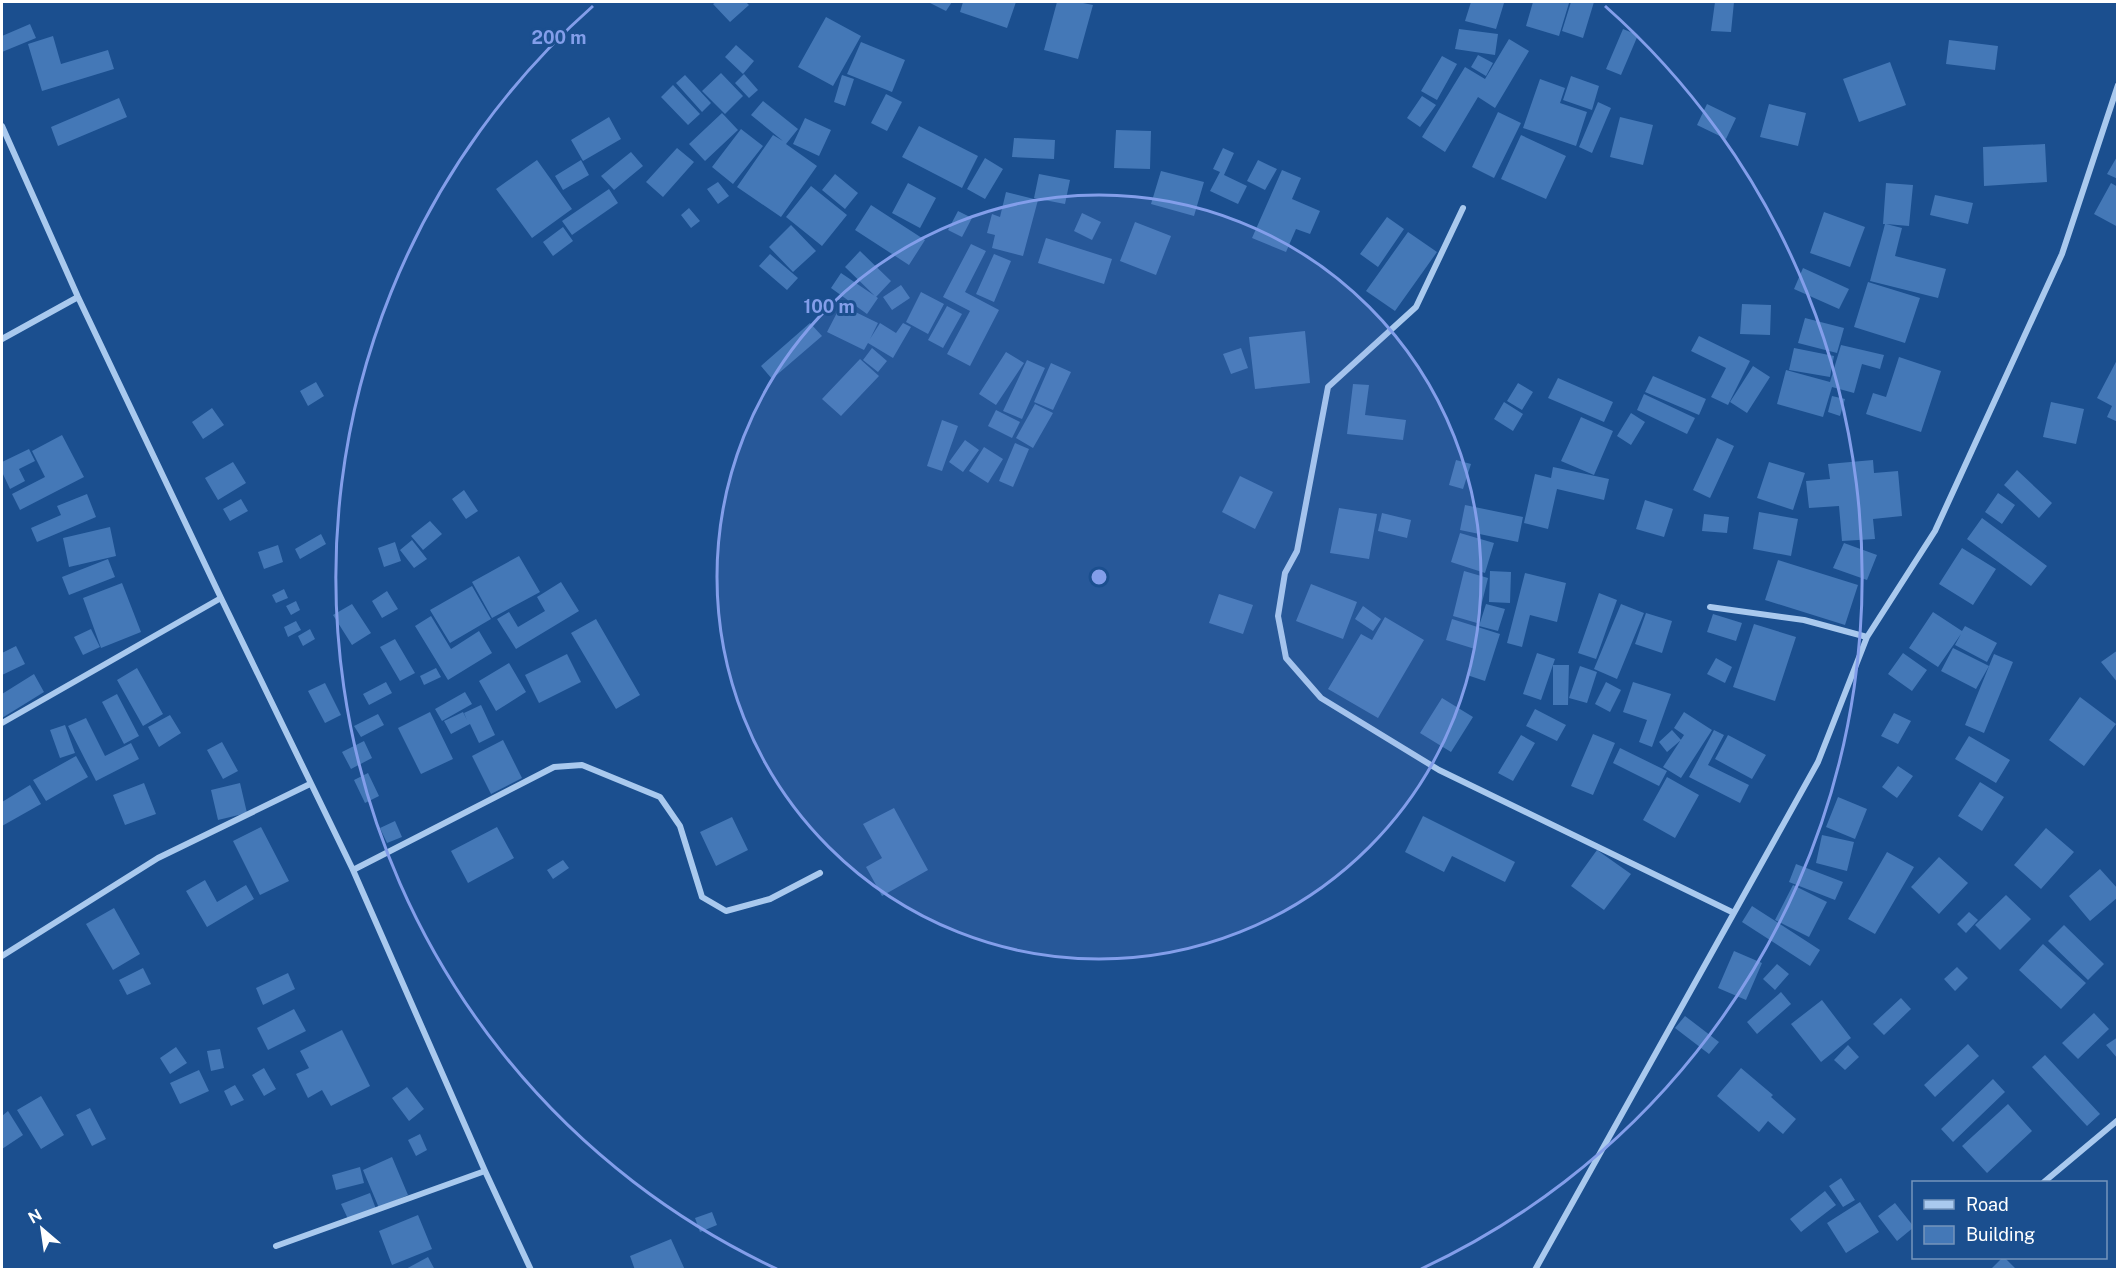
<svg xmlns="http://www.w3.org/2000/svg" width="2119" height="1271" viewBox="0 0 2119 1271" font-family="'Public Sans',sans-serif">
  <rect width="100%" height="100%" fill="#1b4f8f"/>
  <!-- building -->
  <path fill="#4478b7" d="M716,2H746L749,5L730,22L713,4Z
    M928,2H952L946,11Z
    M963,2H1016L1007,28L960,12Z
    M1057,2H1078L1093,5L1078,59L1044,50Z
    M1471,2L1504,3L1496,29L1465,21Z
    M1533,2H1562L1569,3L1559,36L1526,26Z
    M1571,2H1594L1583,38L1562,31Z
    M1715,2H1734L1731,32L1711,31Z
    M826,17L861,36L833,86L798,67Z
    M30,24L36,38L2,52V36Z
    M1459,29L1498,34L1495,55L1455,49Z
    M1623,29L1638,35L1621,75L1606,69Z
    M53,36L61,64L108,50L114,69L42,91L28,44Z
    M1509,39L1529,51L1495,108L1478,97L1445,152L1422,137L1465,67L1485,79Z
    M1949,40L1998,46L1995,70L1946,64Z
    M861,42L905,60L892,92L847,74Z
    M736,45L754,61L743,74L725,57Z
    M1478,55L1493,63L1486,76L1471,67Z
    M1442,56L1457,64L1437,100L1421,91Z
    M1890,62L1906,105L1859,122L1843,79Z
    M721,73L743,96L725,114L702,91Z
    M744,74L758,90L749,98L735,83Z
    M685,75L711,103L702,112L676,83Z
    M842,75L854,79L845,106L834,102Z
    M1571,76L1599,86L1592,110L1563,100Z
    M1540,79L1565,88L1560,103L1587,112L1576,146L1523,128Z
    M673,85L700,114L688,125L661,97Z
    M886,94L902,102L887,131L871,123Z
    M1422,96L1436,105L1420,127L1407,118Z
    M119,98L127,117L58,146L51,127Z
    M763,101L798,129L786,144L817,166L781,217L737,187L773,135L783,141L751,115Z
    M1598,102L1611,108L1592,153L1579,147Z
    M1707,104L1736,118L1726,139L1697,125Z
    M1769,104L1806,113L1798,146L1760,137Z
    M1498,112L1521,123L1494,178L1472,167Z
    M722,113L738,130L705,161L689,144Z
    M609,117L621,139L583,161L571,140Z
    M1620,117L1653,125L1643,165L1610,157Z
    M805,118L831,130L819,156L793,144Z
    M919,126L978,156L962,188L902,157Z
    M741,129L763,146L733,184L712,167Z
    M1116,130L1151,131L1150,169L1114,168Z
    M1521,135L1566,156L1546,199L1501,179Z
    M1014,138L1055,140L1054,159L1012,157Z
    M2045,144L2047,182L1984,186L1983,147Z
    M677,148L694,162L663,197L646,182Z
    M1223,148L1234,153L1224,175L1247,186L1238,204L1210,191L1220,172L1213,169Z
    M631,152L643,166L614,190L601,176Z
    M2118,155V179L2107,174Z
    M985,158L1003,169L985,199L967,189Z
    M537,160L572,209L532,238L496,189Z
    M581,160L589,175L563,190L555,176Z
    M1258,160L1277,169L1265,190L1247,181Z
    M1282,170L1301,178L1292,199L1320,211L1310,234L1296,229L1286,252L1252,238Z
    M1161,171L1204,182L1194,216L1151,204Z
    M835,174L858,193L845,209L822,190Z
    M1039,174L1070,180L1065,204L1034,198Z
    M718,182L729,196L718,204L707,189Z
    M908,183L936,198L920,228L892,213Z
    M1886,183L1913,185L1909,226L1886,224L1902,228L1895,256L1946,269L1938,298L1870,281L1885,224H1883Z
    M2111,183L2118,187V227L2094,214Z
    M811,186L847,215L822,246L786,217Z
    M609,189L618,203L572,235L562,221Z
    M1006,192L1038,200L1023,256L992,248L995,235L987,233L992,214L1000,217Z
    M1935,195L1973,203L1968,224L1930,215Z
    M871,205L925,240L909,265L855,230Z
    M689,208L700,221L691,228L681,215Z
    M958,211L972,218L962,237L948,230Z
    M1824,212L1865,227L1850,267L1810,253Z
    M1082,213L1101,222L1092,240L1074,231Z
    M1387,217L1404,229L1378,267L1360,254Z
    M1135,222L1171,236L1156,275L1120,261Z
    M791,225L816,251L793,272L769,247Z
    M563,227L573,241L553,256L543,242Z
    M1408,232L1437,252L1395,311L1366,291Z
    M1046,238L1112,259L1104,284L1038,263Z
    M971,244L986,251L965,292L999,310L970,366L947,354L970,311L943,297Z
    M860,251L891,281L876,297L845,267Z
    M770,254L798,278L787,290L759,266Z
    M994,254L1011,261L994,302L976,294Z
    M1803,268L1849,289L1839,309L1794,289Z
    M841,273L878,298L867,314L831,288Z
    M1868,282L1920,298L1905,343L1854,327Z
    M901,285L910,298L892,310L883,297Z
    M921,292L944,304L928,334L906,322Z
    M1742,304L1771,305L1770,335L1740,334Z
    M841,305L878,323L870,339L880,323L896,333L903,323L911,327L893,358L868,343L864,350L827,332Z
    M947,306L962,314L943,348L928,340Z
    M1805,318L1844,328L1837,353L1798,343Z
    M810,323L822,336L772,379L761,366Z
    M1305,331L1310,383L1255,389L1249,337Z
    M1699,336L1750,361L1728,405L1711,397L1726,368L1691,351Z
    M1841,345L1884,355L1880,369L1862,364L1854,393L1832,387L1823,417L1777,404L1786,370L1830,382Z
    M872,348L887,361L878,372L863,360Z
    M1241,348L1248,368L1231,374L1223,354Z
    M1794,348L1834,356L1830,377L1789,370Z
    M1006,352L1024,363L996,405L979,394Z
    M1899,357L1941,371L1921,432L1866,414L1873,393L1886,397Z
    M2118,358V422L2107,417L2112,406L2097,398Z
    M860,359L879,376L841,416L822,399Z
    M1027,360L1045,368L1022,419L1003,411Z
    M1051,363L1071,372L1053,410L1034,402Z
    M1753,366L1770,377L1747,413L1730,402Z
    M1653,376L1706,399L1699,415L1645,392Z
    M1558,378L1613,402L1604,422L1548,398Z
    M316,382L324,396L308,406L300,391Z
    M1518,383L1533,392L1522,410L1507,401Z
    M1353,384L1369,385L1365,415L1406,420L1403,440L1347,434Z
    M1644,394L1695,418L1687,434L1637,410Z
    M1832,396L1845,399L1840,416L1828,412Z
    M1504,402L1523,414L1513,431L1494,419Z
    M2051,402L2084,409L2076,444L2043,437Z
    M1035,404L1053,413L1033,448L1016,438Z
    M212,408L224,425L203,439L192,422Z
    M996,410L1020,422L1012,438L988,426Z
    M1631,413L1645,422L1631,445L1617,436Z
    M1581,417L1613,431L1594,475L1561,461Z
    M942,420L958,426L942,471L927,466Z
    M62,435L84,477L20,510L12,494L45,477L32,451Z
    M1717,438L1734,446L1710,498L1693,490Z
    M965,440L979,450L963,472L949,462Z
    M1015,443L1029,449L1013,487L999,481Z
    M984,447L1003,459L988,483L969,471Z
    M29,449L35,461L19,469L25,481L10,489L2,472V462Z
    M1456,460L1471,464L1463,489L1449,485Z
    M1873,460L1874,473L1898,471L1902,516L1873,519L1875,539L1842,541L1839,506L1809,508L1806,481L1830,479L1828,464Z
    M233,462L246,483L218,500L205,478Z
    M1769,462L1805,473L1793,510L1757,498Z
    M1553,467L1609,479L1604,500L1557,489L1548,529L1524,523L1535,474L1551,478Z
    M2017,470L2052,503L2039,518L2004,485Z
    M1240,476L1273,492L1255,529L1222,512Z
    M464,490L478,511L466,519L452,499Z
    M1998,493L2015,505L2002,524L1985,512Z
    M87,494L96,517L37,542L31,528L61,515L57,506Z
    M241,499L248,511L230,521L223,509Z
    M1645,500L1673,509L1664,537L1636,529Z
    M1465,505L1523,517L1518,542L1460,530Z
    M1339,508L1377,514L1369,559L1330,553Z
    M1759,512L1798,519L1791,556L1753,549Z
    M1382,513L1411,520L1407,538L1378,531Z
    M1704,514L1729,517L1727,533L1702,531Z
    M1982,518L2047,566L2031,586L1967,539Z
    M430,521L442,534L423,550L411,536Z
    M110,527L116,556L69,567L63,538Z
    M1460,533L1494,543L1485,573L1451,562Z
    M321,534L326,544L300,559L295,549Z
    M412,540L427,559L414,568L400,550Z
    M395,542L401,561L384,567L378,548Z
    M1844,543L1877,555L1867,580L1833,568Z
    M278,545L283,562L264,569L258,552Z
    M1962,548L1996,569L1973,605L1939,584Z
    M519,556L540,592L492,618L472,582Z
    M108,559L115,577L69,595L62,577Z
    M1778,560L1858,585L1845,625L1765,600Z
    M1464,571L1488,578L1477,623L1453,616Z
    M1490,571L1511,572L1510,603L1489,602Z
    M1525,573L1566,583L1557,622L1530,615L1522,647L1507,643Z
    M561,582L579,611L516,649L497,619L509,612L518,627L545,611L537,597Z
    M122,583L141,632L101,648L83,598Z
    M1311,584L1357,602L1343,639L1296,621Z
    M472,586L491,619L450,643L430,610Z
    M284,589L288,598L276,603L272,595Z
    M387,591L398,609L382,618L372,601Z
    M1599,593L1617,600L1596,659L1578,653Z
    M1219,594L1253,605L1243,634L1209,623Z
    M296,601L300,610L291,615L286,606Z
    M352,604L371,633L352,645L333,615Z
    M1486,604L1505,609L1498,631L1479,626Z
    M1621,604L1644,613L1617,679L1594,669Z
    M1363,606L1381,619L1373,631L1355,619Z
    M1933,612L1962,631L1965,626L1997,643L1987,662L1955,645L1961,634L1938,667L1909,648Z
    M1646,613L1672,621L1662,653L1635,644Z
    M1713,614L1742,623L1736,641L1707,632Z
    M431,616L451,649L479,631L492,653L448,680L415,626Z
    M1385,617L1424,640L1378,718L1328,689L1361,634L1372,640Z
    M596,619L640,695L616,709L571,633Z
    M1452,619L1500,634L1485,681L1467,675L1475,649L1446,640Z
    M296,621L301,630L288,637L284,627Z
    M1754,624L1796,637L1775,701L1733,687Z
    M91,629L100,647L83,655L74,637Z
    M310,629L315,639L303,646L298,636Z
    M395,639L415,673L400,681L380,647Z
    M16,646L25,664L2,675V653Z
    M1953,648L1989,666L1976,689L1941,671Z
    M2118,650V683L2101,662Z
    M1537,653L1555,659L1541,700L1523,694Z
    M1903,653L1927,670L1912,691L1888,674Z
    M567,654L581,682L539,703L525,675Z
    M1994,654L2013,662L1984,733L1965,725Z
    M1716,658L1732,667L1725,683L1707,674Z
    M509,663L526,692L496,711L479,681Z
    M1553,665H1569L1568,705H1553Z
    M1580,666L1597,672L1587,703L1569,698Z
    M137,668L163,714L143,726L117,680Z
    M436,668L441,677L424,685L420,676Z
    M34,674L44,692L2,718V694Z
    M386,682L392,693L369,705L363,694Z
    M1606,682L1621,690L1610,712L1595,704Z
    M1633,682L1671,694L1652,747L1639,742L1647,720L1623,712Z
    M325,683L341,715L325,723L308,691Z
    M465,692L472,704L442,721L435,709Z
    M117,694L139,736L124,744L102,702Z
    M2080,697L2116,724L2084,766L2049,740Z
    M1442,698L1473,717L1451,752L1420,733Z
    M481,705L495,735L479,743L470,724L451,734L444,721L463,712L467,720L464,713Z
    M1535,709L1566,725L1557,741L1526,726Z
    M430,712L453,759L421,774L398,728Z
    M1684,712L1712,730L1681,778L1663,767L1684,735L1674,728Z
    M1894,713L1911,721L1898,744L1881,736Z
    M378,714L384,725L361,737L354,726Z
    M170,715L181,733L159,747L148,727Z
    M86,718L105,756L131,743L139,759L96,781L68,726Z
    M65,725L75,753L60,758L50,730Z
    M1672,730L1681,740L1667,752L1659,742Z
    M1714,730L1724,735L1708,765L1749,785L1740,803L1689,777Z
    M1593,734L1615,743L1593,795L1571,786Z
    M1521,735L1535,743L1513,781L1498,773Z
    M1728,735L1766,755L1752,779L1715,759Z
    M1969,736L2010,760L1996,783L1955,759Z
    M503,740L522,778L491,794L472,756Z
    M364,741L372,758L351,769L342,752Z
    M222,742L238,771L223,779L207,750Z
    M1620,748L1667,771L1659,786L1613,763Z
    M76,756L88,777L46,801L33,780Z
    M1898,766L1913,776L1897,798L1882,787Z
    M368,773L379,796L365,803L354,780Z
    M1667,777L1699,795L1675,838L1643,820Z
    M1980,782L2004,797L1982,831L1958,816Z
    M144,783L156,814L125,825L113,795Z
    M240,783L247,813L218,820L211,790Z
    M30,785L41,804L2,826V802Z
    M1838,797L1867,809L1855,839L1826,827Z
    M894,808L928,870L882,896L866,867L882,858L863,824Z
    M1423,816L1515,862L1505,882L1452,856L1444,872L1405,852Z
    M732,817L748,850L716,866L700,832Z
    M395,821L402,837L387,843L380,828Z
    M261,827L289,881L260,895L233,841Z
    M497,827L514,858L468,883L451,851Z
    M2046,828L2074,852L2041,889L2014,865Z
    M1822,835L1854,842L1847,871L1816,863Z
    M1597,850L1631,874L1604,910L1571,886Z
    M1887,852L1914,867L1875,934L1848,919Z
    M1939,857L1968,883L1939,914L1911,887Z
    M563,860L569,868L553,879L547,870Z
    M1796,864L1843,882L1835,900L1789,882Z
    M2100,869L2118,889V897L2090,921L2069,896Z
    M205,880L217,902L246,885L254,899L207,927L186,891Z
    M1793,885L1827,902L1809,937L1775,920Z
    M2006,895L2031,919L2000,950L1975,925Z
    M1752,906L1820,950L1810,966L1742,922Z
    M114,908L140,954L113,970L86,924Z
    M1969,912L1978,920L1966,933L1957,924Z
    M2064,925L2104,964L2088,980L2048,941Z
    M2043,944L2086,983L2061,1009L2019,970Z
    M1734,951L1762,963L1746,1000L1718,988Z
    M1777,964L1789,974L1775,990L1763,979Z
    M1957,967L1968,978L1955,991L1944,979Z
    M143,968L151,984L127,995L119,980Z
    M288,973L295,989L263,1005L256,988Z
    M1781,992L1791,1004L1757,1034L1747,1022Z
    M1901,998L1911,1009L1884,1035L1873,1024Z
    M1822,1000L1851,1038L1821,1062L1791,1024Z
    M294,1009L306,1031L268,1050L257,1028Z
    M2094,1013L2109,1029L2078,1059L2062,1043Z
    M1685,1016L1719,1042L1709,1054L1675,1028Z
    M342,1030L370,1086L331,1106L322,1090L308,1098L296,1074L309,1068L300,1051Z
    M2118,1037V1059L2106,1045Z
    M1968,1044L1979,1056L1935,1097L1924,1085Z
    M1848,1045L1859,1057L1845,1070L1834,1060Z
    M176,1047L187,1063L170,1074L160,1058Z
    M220,1049L224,1068L211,1071L207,1051Z
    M2045,1055L2100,1114L2087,1126L2032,1067Z
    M264,1068L276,1089L264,1096L252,1075Z
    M1741,1068L1773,1095L1771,1097L1796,1119L1783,1134L1768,1121L1759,1132L1717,1096Z
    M199,1070L209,1091L180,1104L170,1083Z
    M1993,1079L2005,1092L1953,1142L1941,1129Z
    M235,1085L244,1100L231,1106L224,1091Z
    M407,1087L424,1109L409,1121L392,1098Z
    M41,1096L64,1135L41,1149L17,1110Z
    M2008,1104L2032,1131L1987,1173L1962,1146Z
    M90,1108L106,1139L92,1146L76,1115Z
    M8,1111L23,1135L2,1149V1116Z
    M420,1134L427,1150L416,1156L408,1140Z
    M392,1157L408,1195L379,1208L363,1170Z
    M360,1167L364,1183L336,1190L332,1175Z
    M1841,1178L1855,1200L1843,1207L1829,1186Z
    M1825,1191L1836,1205L1801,1232L1790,1219Z
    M370,1193L376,1209L348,1219L341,1204Z
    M1860,1202L1879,1232L1846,1253L1827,1223Z
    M1895,1203L1914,1227L1897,1241L1878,1216Z
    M712,1212L717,1225L700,1232L695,1218Z
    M418,1215L432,1249L392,1265L379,1231Z
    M671,1239L685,1270H635L630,1256Z
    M428,1257L435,1270H404Z
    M2002,1258H2005L2017,1270H1990Z"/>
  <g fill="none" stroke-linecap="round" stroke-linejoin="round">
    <!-- street -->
    <path stroke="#a9c9ee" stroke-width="6" d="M2,126L78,297L221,598L353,870L485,1171L531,1270
      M1463,208L1416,307L1328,387L1297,551L1285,573L1278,616L1286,658L1321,698L1439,770L1734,913
      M2,339L78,297
      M1710,607L1804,620L1867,637
      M2,723L221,598
      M353,870L554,767L582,765L660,797L680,826L702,897L726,911L770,899L820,873
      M2,956L158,858L310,784
      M2044,1182L2118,1120
      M276,1246L485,1171
      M1535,1270L1818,762L1867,637L1935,531L2062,254L2118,85"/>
  </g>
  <!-- distance rings -->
  <circle cx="1099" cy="577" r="382" fill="#839eea" fill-opacity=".12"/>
  <g fill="none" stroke="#839eea" stroke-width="3">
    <circle cx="1099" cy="577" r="382"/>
    <path d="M777 1269A763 763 0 0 1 593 6M1605 6A763 763 0 0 1 1421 1269"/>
  </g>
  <circle cx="1099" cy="577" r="9" fill="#839eea" stroke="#1b4f8f" stroke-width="3"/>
  <g font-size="18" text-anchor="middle" font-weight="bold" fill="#839eea" stroke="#1b4f8f" stroke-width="6" stroke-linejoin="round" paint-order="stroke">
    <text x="559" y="44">200 m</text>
    <text x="829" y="313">100 m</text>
  </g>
  <!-- border -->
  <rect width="2119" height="1271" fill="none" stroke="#ffffff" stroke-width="6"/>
  <!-- legend -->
  <rect x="1912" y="1181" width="195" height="78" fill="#1b4f8f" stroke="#7695bc" stroke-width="1.5"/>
  <rect x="1924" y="1200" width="30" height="9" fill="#a9c9ee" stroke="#7695bc" stroke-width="1.5"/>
  <text x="1966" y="1211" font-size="18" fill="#ffffff">Road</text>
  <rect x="1924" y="1226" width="30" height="18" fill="#4478b7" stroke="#7695bc" stroke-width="1.5"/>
  <text x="1966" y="1241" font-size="18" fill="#ffffff">Building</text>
  <!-- north arrow -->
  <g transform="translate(42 1229) rotate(331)" stroke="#1b4f8f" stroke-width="4.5" paint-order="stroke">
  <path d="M0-4.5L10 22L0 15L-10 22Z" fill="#ffffff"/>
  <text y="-9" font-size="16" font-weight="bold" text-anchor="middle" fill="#ffffff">N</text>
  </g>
</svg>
